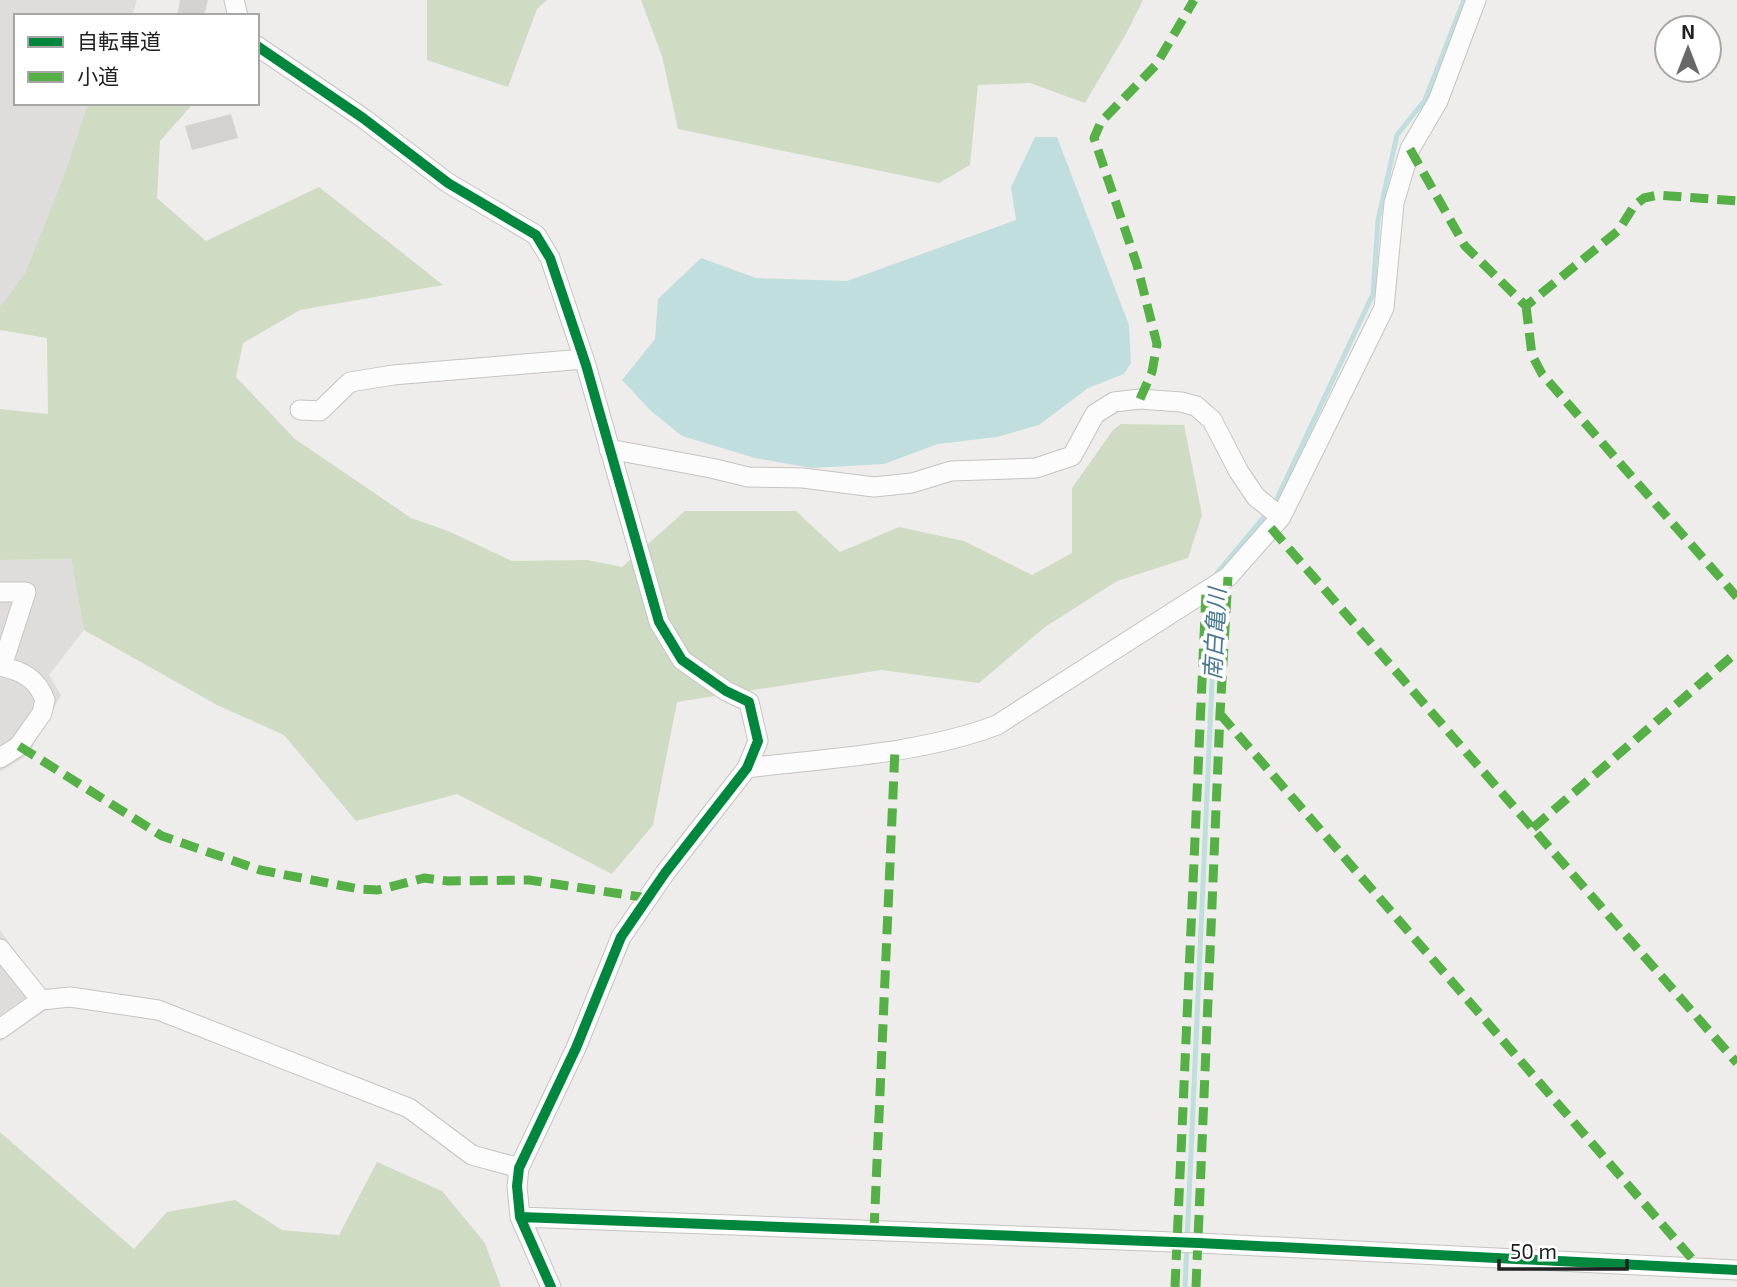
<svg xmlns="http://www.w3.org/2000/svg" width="1737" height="1287" viewBox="0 0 1737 1287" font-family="'Exo 2','Noto Sans JP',sans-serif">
  <rect width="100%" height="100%" fill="#efedeb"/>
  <!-- residential -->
  <path fill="#dedddc" d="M0,0H137L132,16H16V103H88L63,178L25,273L0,307Z
    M71,559L84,630L49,675L61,695L28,755L0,772V560Z
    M0,930L53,1005L0,1042Z"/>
  <!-- forest -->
  <path fill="#cfdbc2" d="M427,0H547L537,9L508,87L427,60Z
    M641,0H1143L1127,32L1085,103L1030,83L978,85L970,165L939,183L678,129L662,56Z
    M88,103H189L191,106L160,141L157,198L206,241L319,187L443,285L300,310L243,343L236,377L295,439L411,518L448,531L512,561L587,560L622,567L685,511H796L840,552L899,527L964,541L1032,575L1072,553V488L1113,430L1121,424L1184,425L1202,515L1188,558L1117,581L1045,627L979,683L881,670L677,702L653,825L612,874L457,794L356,821L284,735L217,705L84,630L71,559L0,560V409L48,414L47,338L0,330V307L25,273L63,178Z
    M0,1132L134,1249L167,1212L235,1200L282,1230L339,1235L377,1162L442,1191L485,1243L501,1287H0Z"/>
  <!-- water -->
  <path fill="#c1dedf" d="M1035,137H1057L1129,325L1131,363L1124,374L1088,388L1039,425L997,437L938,444L884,464L812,468L755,458L682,436L651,411L622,380L655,339L658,299L701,258L756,278L847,281L1016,220L1011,187Z"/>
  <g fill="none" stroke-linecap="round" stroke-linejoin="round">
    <!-- stream -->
    <path stroke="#c1dedf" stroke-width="5" d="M1274,505L1373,294L1378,220L1397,135L1425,100L1464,0
      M1217,578V573L1268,512
      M1185,1287L1216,592"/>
  </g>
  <!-- building -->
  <path fill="#d4d1d0" d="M180,0H208L204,16H177Z
    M231,114L238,138L192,150L185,126Z"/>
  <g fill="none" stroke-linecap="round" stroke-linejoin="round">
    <defs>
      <path id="minor" d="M234,0L238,16
        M257,46L363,118L448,183L536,235L550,258L586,365L659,622L682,660L726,691L749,702L758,741L747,768L665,873L621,937L576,1048L519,1168L517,1186L520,1217L551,1287
        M300,410L320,411L350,382L393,375L584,359
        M609,449L711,468L748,477L803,478L874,487L912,483L951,471L1036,468L1072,456L1095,414L1114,402L1140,399L1181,402L1196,406L1212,420L1239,472L1256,497L1281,517
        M0,592H26L2,666
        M0,666C22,671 37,678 45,700L42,713L19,746L0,758
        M747,768C828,758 921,754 997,725L1228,577L1281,517L1384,308L1394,203L1410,149L1438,101L1476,0
        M0,949L41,1000
        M0,1029L41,1000L70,997L158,1010L409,1108L472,1155L519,1168
        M520,1217L1199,1243L1737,1270"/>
    </defs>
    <!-- minor casing -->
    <use href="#minor" stroke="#c5c4c3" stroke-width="21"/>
    <!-- minor -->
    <use href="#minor" stroke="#fdfcfc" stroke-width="19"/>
    <!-- quiet -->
    <path stroke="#55b145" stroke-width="9" stroke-dasharray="18 9" stroke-linecap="butt" d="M1410,149L1465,246L1526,306L1619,230L1634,206L1644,198L1658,195L1737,201
      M1526,306L1532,355L1542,374L1737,597
      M1140,399L1152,372L1157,344L1137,265L1094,138L1101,122L1156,65L1194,0
      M1271,528L1737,1063
      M1220,714L1700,1268
      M19,746L162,836L260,870L359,889L378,890L424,878L448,881L529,880L648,898
      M1533,828L1737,652
      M874,1231L895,749
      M1175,1287L1206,592
      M1196,1287L1220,714L1228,577"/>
    <defs>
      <path id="cycleway" d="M257,46L363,118L448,183L536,235L550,258L586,365L659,622L682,660L726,691L749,702L758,741L747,768L665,873L621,937L576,1048L519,1168L517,1186L520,1217L551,1287
        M520,1217L1199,1243L1737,1270"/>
    </defs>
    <!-- cycleway casing -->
    <use href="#cycleway" stroke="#fff" stroke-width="15"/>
    <!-- cycleway -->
    <use href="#cycleway" stroke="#00873e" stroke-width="10"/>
  </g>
  <g text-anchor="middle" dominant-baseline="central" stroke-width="7" stroke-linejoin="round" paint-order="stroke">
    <!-- water labels -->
    <g font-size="23" font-style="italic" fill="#4a7a93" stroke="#fff">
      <text transform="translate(1214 634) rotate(-87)">南白亀川</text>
    </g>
  </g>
  <!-- legend -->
  <rect x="14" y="14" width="245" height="91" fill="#ffffff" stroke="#a6a6a6" stroke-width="2"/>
  <rect x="28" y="37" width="35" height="10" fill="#00873e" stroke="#a6a6a6" stroke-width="2"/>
  <text x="77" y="49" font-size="21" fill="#212121">自転車道</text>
  <rect x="28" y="72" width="35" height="10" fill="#55b145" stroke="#a6a6a6" stroke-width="2"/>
  <text x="77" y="84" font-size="21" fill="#212121">小道</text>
  <!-- north arrow -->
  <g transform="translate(1688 49)"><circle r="33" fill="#ffffff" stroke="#a6a6a6" stroke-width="2"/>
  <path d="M0-5L12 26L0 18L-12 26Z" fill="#696868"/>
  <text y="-10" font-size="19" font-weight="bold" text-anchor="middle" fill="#212121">N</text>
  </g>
  <!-- scale -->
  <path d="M1499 1259v10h128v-10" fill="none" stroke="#212121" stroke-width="3.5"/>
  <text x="1510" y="1259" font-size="21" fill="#212121" stroke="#ffffff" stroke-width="5" paint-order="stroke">50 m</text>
</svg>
